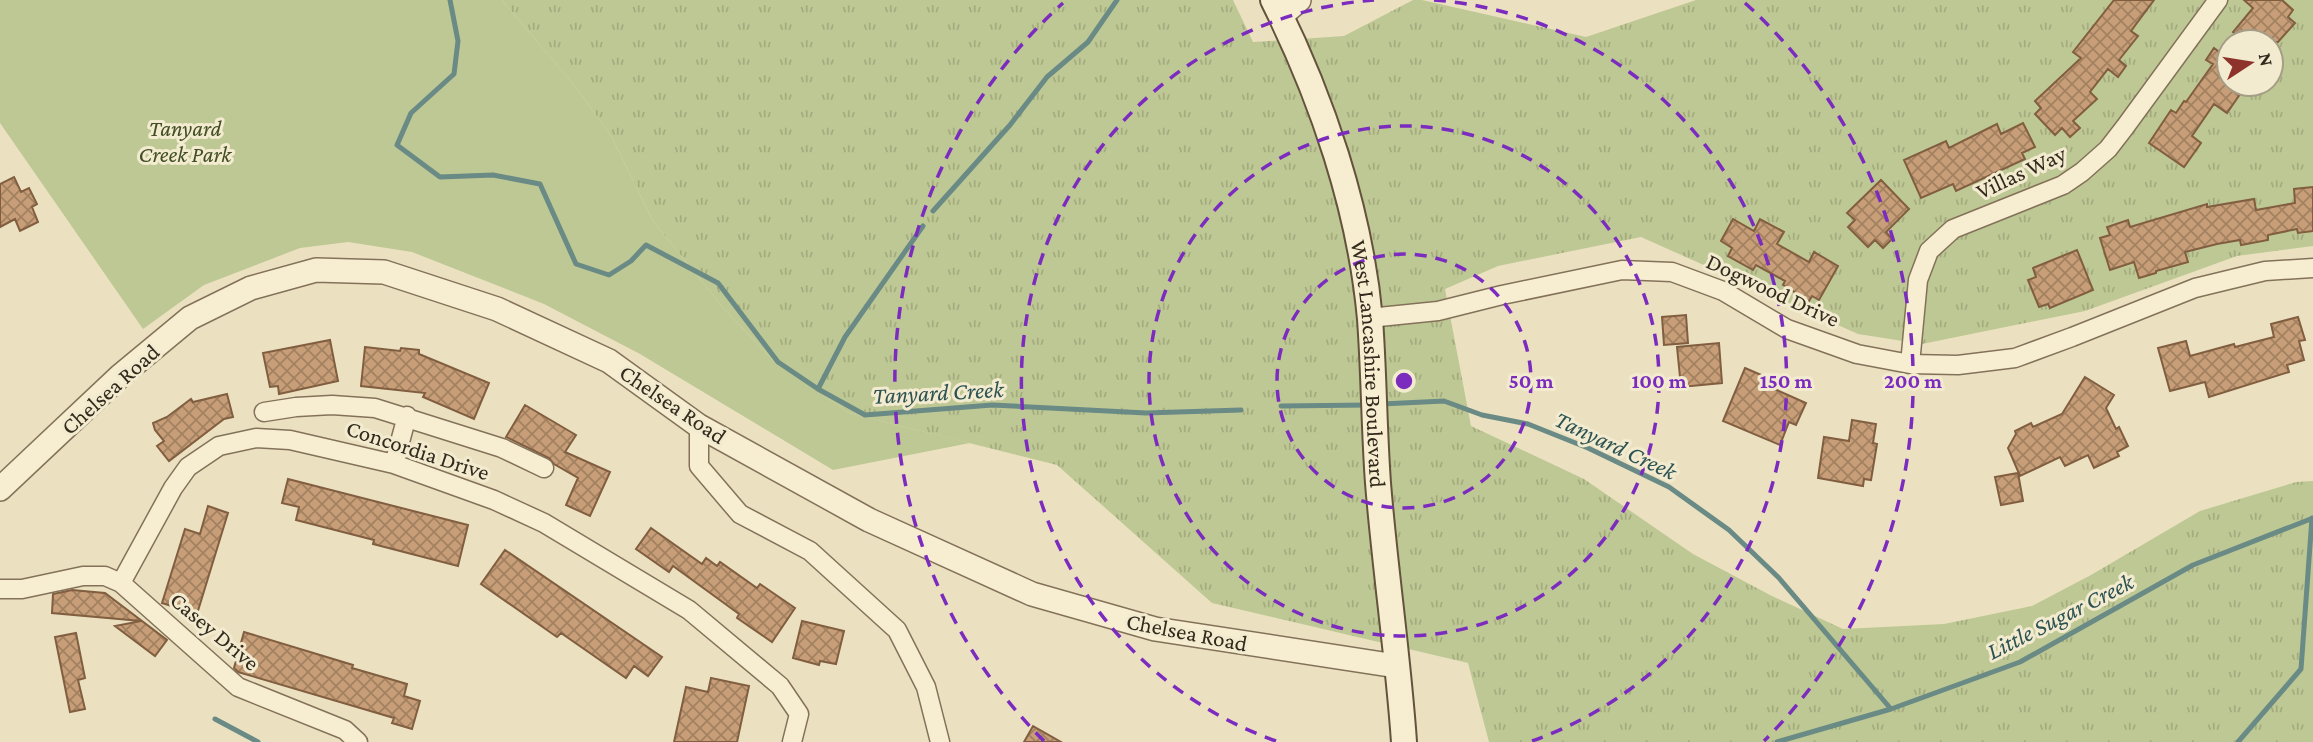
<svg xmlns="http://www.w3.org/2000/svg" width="2313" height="742" viewBox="0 0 2313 742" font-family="'Crimson Pro',serif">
  <defs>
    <pattern id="grass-tufts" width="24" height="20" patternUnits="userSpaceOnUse" patternTransform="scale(1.75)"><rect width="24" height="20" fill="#bec894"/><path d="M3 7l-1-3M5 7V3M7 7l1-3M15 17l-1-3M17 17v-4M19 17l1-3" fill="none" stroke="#a4ac7f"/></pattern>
    <pattern id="building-cross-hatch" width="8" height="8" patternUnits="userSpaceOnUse" patternTransform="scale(1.75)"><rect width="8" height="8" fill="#c79e77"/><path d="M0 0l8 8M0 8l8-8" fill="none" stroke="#a28161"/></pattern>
  </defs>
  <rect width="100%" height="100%" fill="#ebe1c0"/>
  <!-- grass -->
  <path fill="url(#grass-tufts)" fill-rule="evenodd" d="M502,0H1233L1253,42L1344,36L1413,0H1422L1586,37L1696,0H2313V246L2237,256L2085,311L1922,344L1858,334L1641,237L1498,266L1445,289L1471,426L1584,479L1693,554L1770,595L1843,629L1944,624L2032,606L2091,575L2200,511L2296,482L2313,481V742H1489L1468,663L1212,603L1057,465L849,413L772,359L724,309L653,221L611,136L578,90ZM2229,42H2271V84H2229Z"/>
  <!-- park -->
  <path fill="#bec894" d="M0,0H502L578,90L611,136L653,221L724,309L772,359L849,413L970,443L833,470L640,354L544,304L412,252L348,242L300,248L204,285L143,329L0,123Z"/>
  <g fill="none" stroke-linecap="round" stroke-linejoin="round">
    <!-- stream -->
    <path stroke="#6a8a85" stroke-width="5" d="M450,0L458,41L454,74L411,113L397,145L440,177L493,175L540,184L576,264L609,275L631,261L646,245L718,283L778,362L818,389L865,415L992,405L1146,413L1241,410
      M933,211L1010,125L1047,77L1088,42L1117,0
      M818,389L845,337L923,226
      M1382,404L1444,401L1482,415L1528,424L1588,448L1669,487L1729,530L1779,578L1891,709
      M1281,406L1369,405
      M215,719L258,742
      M1777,742L1891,709L2020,662L2193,565L2313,518
      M2238,742L2301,669L2312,518"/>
  </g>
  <!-- building -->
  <path fill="url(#building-cross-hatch)" stroke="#815e40" stroke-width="2" d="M2114,0H2154L2131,31L2138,36L2119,60L2126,66L2118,77L2108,69L2090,92L2097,99L2073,121L2080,128L2070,137L2062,128L2055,135L2035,114L2041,108L2035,101L2081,58L2073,52Z
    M2244,0H2282L2293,10L2288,17L2295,23L2278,42H2245L2233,32L2253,8Z
    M2214,48L2229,59V84H2247L2227,113L2214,104L2192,136L2201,143L2184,167L2149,143L2171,110L2176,113L2184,101L2186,102L2213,64L2206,60Z
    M2023,123L2035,147L2022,153L2025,159L1956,191L1953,184L1921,198L1904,160L1946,141L1949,148L1997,124L2001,134Z
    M14,177L21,192L29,188L37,204L32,207L38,222L20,231L15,219L0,227V184Z
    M1881,180L1909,209L1886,232L1892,239L1883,248L1875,240L1868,247L1848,227L1855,220L1847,213Z
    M2313,187V231L2298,233L2297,229L2268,235V240L2241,245L2240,240L2217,244L2185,252L2188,262L2156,271V273L2139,278L2134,262L2110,270L2100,238L2110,235L2107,227L2128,220L2130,227L2207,204V207L2254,199L2256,210L2295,203L2294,189Z
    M1733,219L1754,231L1760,219L1784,232L1777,244L1809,262L1814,252L1838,266L1819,300L1812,296L1809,301L1783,285L1785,281L1756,265L1753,270L1728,256L1732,248L1721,241Z
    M2077,250L2093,290L2050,308L2048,304L2039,307L2028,280L2036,277L2033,268Z
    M1686,315L1688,343L1664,345L1662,317Z
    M2298,317L2305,340L2299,341L2304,360L2287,365L2289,372L2209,397L2205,382L2170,391L2158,348L2186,341L2190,356L2234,344L2235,347L2274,337L2271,324Z
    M330,340L338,381L279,394L278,386L270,387L263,353Z
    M1719,343L1722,383L1681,387L1677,347Z
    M365,347L400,351L401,348L419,350V354L489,383L474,419L423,397L425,393L361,386Z
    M1745,368L1773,380L1770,387L1806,403L1796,425L1789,422L1780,445L1723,421Z
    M2085,377L2114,395L2106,408L2116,429L2119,427L2128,446L2117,452L2119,456L2094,468L2088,455L2065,466L2060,457L2020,476L2008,448L2016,434L2015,431L2031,423L2033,427L2062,414Z
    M227,394L233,417L224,419L169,461L157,446L164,441L155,430L153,423L167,417L191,399L193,402Z
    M525,405L576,435L565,452L610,472L590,516L566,505L578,478L554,464L549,458L506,437Z
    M1852,420L1876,424L1873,443L1877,444L1871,480L1864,479L1863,486L1818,478L1824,437L1849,441Z
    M2018,473L2023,501L2001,505L1995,477Z
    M288,479L468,525L458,566L373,544L374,540L296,520L299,507L282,503Z
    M208,506L228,513L197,614L162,603L185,529L200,534Z
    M651,528L702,564L706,558L717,566L720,562L757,588L760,584L795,608L772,642L737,618L739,614L673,566L669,572L636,549Z
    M505,550L662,657L648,676L634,666L626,678L561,633L557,637L481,584Z
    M72,590L105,593L167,640L155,656L115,626L141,621L52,613L53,594Z
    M802,621L844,631L836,664L820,661L819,665L793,658Z
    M244,632L353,665L352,668L407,684L404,696L420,701L412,729L392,723L394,718L238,672L234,668Z
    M76,633L85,678L78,680L85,709L70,712L55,637Z
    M711,678L749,686L737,742H674L686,687L708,692Z
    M1033,726L1061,742H1024Z"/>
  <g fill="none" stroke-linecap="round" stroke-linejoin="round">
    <defs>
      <path id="minor" d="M1369,318L1438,311L1502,295L1622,270L1672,272L1723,291L1787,329L1857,354L1910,364L1958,365L2015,358L2072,337L2195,288L2265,271L2313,268
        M1910,364L1918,280L1929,251L1953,229L2063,185L2082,172L2108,149L2125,127L2218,0
        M264,412L296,407L332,405L375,408L502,448L544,468
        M699,426V466L740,514L810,551L897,630L926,687L940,742
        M394,464L407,416
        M121,583L173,488L188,467L219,446L256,438L290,440L394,464L494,500L544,523L689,610L780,686L799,714L792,742
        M0,589H22L83,576H105L121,583L238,687L345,730L358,742"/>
      <path id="tertiary" d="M1281,16L1299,0
        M0,489L120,376L190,318L251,288L316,270L384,272L497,309L609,361L699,426L869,520L1032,594L1155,629L1396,666"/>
      <g id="secondary">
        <path id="s1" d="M1273,0C1322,98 1360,209 1370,319C1374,373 1374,428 1378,483C1385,570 1398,655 1404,742"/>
      </g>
    </defs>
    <!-- minor casing -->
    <use href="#minor" stroke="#837259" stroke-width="21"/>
    <!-- tertiary casing -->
    <use href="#tertiary" stroke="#837259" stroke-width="26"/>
    <!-- secondary casing -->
    <use href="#secondary" stroke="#64533c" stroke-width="28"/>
    <!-- minor -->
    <use href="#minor" stroke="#f7eed2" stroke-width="18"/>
    <!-- tertiary -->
    <use href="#tertiary" stroke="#f7eed2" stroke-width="23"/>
    <!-- secondary -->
    <use href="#secondary" stroke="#f7eed2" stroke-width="24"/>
  </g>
  <!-- distance rings -->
  <g fill="none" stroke="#7b2cbf" stroke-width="3.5" stroke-dasharray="12 9">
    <circle cx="1404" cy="381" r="127"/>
    <circle cx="1404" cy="381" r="255"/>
    <path d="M1276 741A382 382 0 0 1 1374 0M1434 0A382 382 0 0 1 1532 741"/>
    <path d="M1044 741A509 509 0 0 1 1063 3M1745 3A509 509 0 0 1 1764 741"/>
  </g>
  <g text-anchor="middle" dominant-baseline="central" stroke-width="6" stroke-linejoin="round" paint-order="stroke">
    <!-- park labels -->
    <g font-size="23" font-style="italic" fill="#414e24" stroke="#f3ebcf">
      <text x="185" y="128">Tanyard<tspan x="185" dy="26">Creek Park</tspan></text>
    </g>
    <!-- street labels -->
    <g font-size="23" fill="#33291c" stroke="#f3ebcf">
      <text transform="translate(2021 172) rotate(-25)">Villas Way</text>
      <text transform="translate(1773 290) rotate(25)">Dogwood Drive</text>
      <text stroke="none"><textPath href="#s1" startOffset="380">West Lancashire Boulevard</textPath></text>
      <text transform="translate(110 389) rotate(-42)">Chelsea Road</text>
      <text transform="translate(673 404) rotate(34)">Chelsea Road</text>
      <text transform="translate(418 450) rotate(18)">Concordia Drive</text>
      <text transform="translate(215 631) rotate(40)">Casey Drive</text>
      <text transform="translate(1187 632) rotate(11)">Chelsea Road</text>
    </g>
    <!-- water labels -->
    <g font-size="24" font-style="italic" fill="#2c5252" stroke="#f3ebcf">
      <text transform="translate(938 392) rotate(-3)">Tanyard Creek</text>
      <text transform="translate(1616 445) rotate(25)">Tanyard Creek</text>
      <text transform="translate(2060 616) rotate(-27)">Little Sugar Creek</text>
    </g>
  </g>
  <circle cx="1404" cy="381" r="10" fill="#7b2cbf" stroke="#f3ebcf" stroke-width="3.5"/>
  <g font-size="21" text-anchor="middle" font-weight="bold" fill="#7b2cbf" stroke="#f3ebcf" stroke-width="6" stroke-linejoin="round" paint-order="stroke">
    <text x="1531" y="388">50 m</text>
    <text x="1659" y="388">100 m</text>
    <text x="1786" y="388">150 m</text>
    <text x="1913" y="388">200 m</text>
  </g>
  <!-- north arrow -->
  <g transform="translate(2250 63) rotate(78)"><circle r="33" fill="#f3ebcf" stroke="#a69d87" stroke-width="2"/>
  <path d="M0-5L12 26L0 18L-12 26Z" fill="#8e332c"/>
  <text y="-10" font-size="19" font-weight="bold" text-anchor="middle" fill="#33291c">N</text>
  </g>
</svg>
